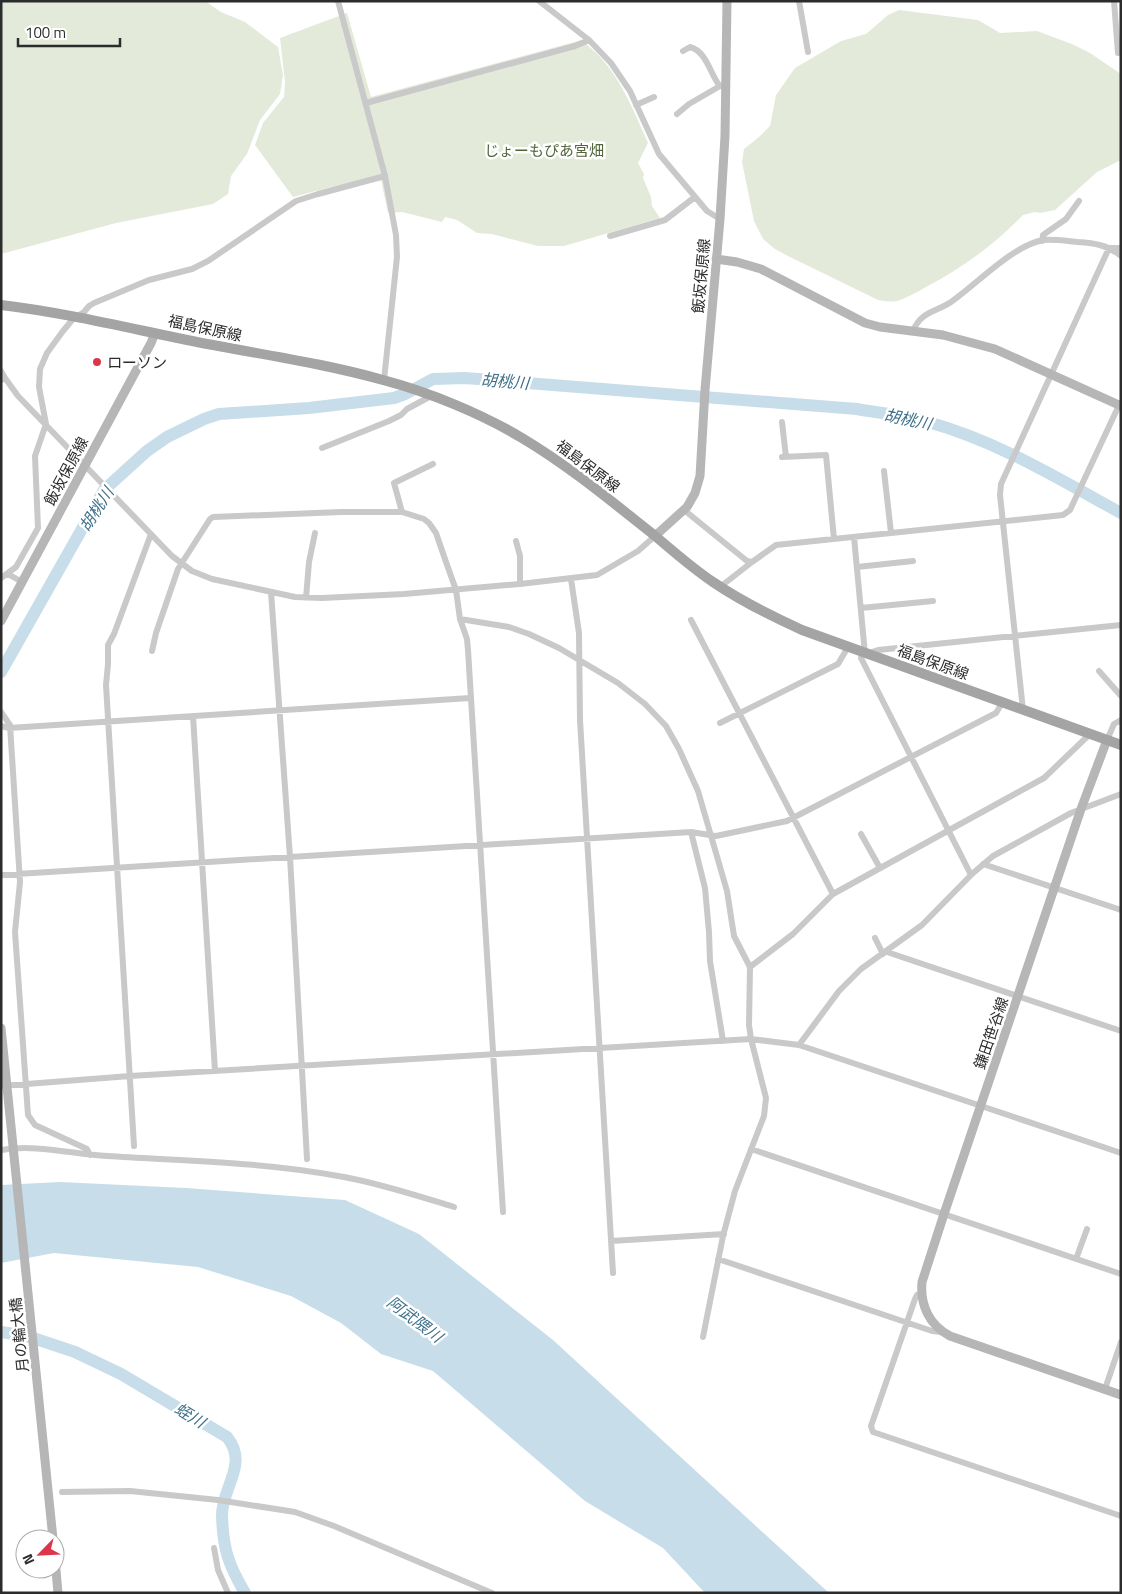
<svg xmlns="http://www.w3.org/2000/svg" width="1122" height="1594" viewBox="0 0 1122 1594" font-family="'Titillium Web','Noto Sans JP',sans-serif">
  <rect width="100%" height="100%" fill="#fff"/>
  <!-- green -->
  <path fill="#e3eada" d="M1,1H205L221,12L245,22L278,47L283,75L280,94L260,120L247,154L231,176L228,194L213,204L116,223L1,254Z
    M899,10L978,20L1000,33L1037,31L1072,44L1090,53L1121,74V160L1097,172L1055,210L1040,213L1035,212L1023,215C994,245 962,268 926,287C917,292 907,298 897,301C891,302 884,301 878,300L788,256L775,249L763,239L754,221L742,162L744,149L759,137L770,126L776,95L795,68L841,41L866,34L888,15Z
    M347,13L371,97L582,40C588,46 596,52 602,59C623,83 635,114 648,143L638,163L644,174L643,178L651,197L652,206L660,218L564,246H538L492,234L477,233L457,220L445,217L442,222L402,212L388,213L381,180L335,186L293,197L255,145L263,123L284,97L285,82L280,38Z"/>
  <!-- water -->
  <path fill="#c7dde9" d="M60,1182L186,1188L345,1200L419,1234L553,1340L829,1593H705L663,1548L585,1501L433,1371L381,1354L341,1323L291,1296L198,1267L54,1253L1,1263V1185Z"/>
  <g fill="none" stroke-linecap="round" stroke-linejoin="round">
    <!-- river -->
    <path stroke="#c7dde9" stroke-width="12" d="M1,672L104,490L147,451L167,437L204,419L219,414L309,408L394,398L405,394L433,379L465,378L857,409C880,413 905,416 928,422C997,441 1059,479 1121,513
      M1,1332L27,1336L75,1352L121,1374L227,1437C249,1464 222,1487 222,1515C223,1549 228,1564 245,1593"/>
    <!-- street -->
    <path stroke="#c9c9c9" stroke-width="6" d="M338,1L385,176L396,235L397,257L384,380
      M539,1L589,40L611,63L630,91L659,154L707,211L720,219
      M799,1L808,52
      M1114,1L1118,53
      M683,51L690,47C706,51 710,73 719,85L726,88
      M366,103L575,46L589,40
      M636,105L654,97
      M677,114L689,104L720,86
      M610,236L665,220L695,197
      M1042,241L1043,235L1066,219L1079,201
      M913,331C921,311 936,312 951,302C977,284 1012,246 1043,240C1054,239 1067,241 1078,242C1094,243 1108,245 1121,256
      M1,371L5,378
      M1,380L5,378L18,396L172,556L192,571L212,579L295,597L322,598L404,594L520,584L597,575L638,551L655,536
      M782,422L786,457
      M322,448L389,421L401,415L407,409L431,396
      M782,457L826,455L834,539
      M884,471L891,533
      M684,510L747,561L752,562L776,545L1063,515L1070,510L1120,403
      M402,512L394,483L433,464
      M854,537L865,654
      M516,541L520,556V584
      M857,567L913,561
      M8,574L22,582
      M1,578L16,567L38,528L35,456L46,424L39,387L40,369L47,353L63,331L73,319L84,312L89,306L94,303L149,280L192,269L208,261L296,201L318,194L385,176
      M571,579L579,633L580,720L613,1273
      M720,587L752,562
      M271,592L290,857L307,1159
      M306,598L309,562L315,533
      M861,608L933,601
      M460,619L509,627L529,634L559,648L618,683L645,704L666,726L679,749L698,791L727,891L734,936L750,967L749,1025L751,1039L766,1098L764,1116L735,1191L723,1236L703,1337
      M691,620L833,894
      M152,651L156,633L178,569L210,519L213,517L341,512H402L424,519L429,523L436,533L446,562L456,590L460,619L467,639L468,650L503,1212
      M862,653L861,658L971,875
      M869,653L878,650L1121,625
      M1099,671L1121,696
      M1023,710L1000,495L1001,484L1109,248H1121
      M1,712L10,725L20,882L15,932L28,1115L35,1125L87,1149L90,1155
      M193,716L215,1071
      M720,723L838,664L848,647
      M1,726L9,728L470,698
      M1107,740L1114,724L1121,720
      M691,832L705,888L709,932L710,961L723,1041
      M861,834L880,868
      M983,864L1121,910
      M1,875L691,832L716,836L787,821L996,713L1002,703
      M875,938L883,954
      M887,952L1121,1031
      M750,967L793,934L833,894L1044,778L1090,734
      M799,1045L839,991L861,969L922,925L972,874L993,856L1071,813L1121,794
      M1,1086L130,1076L751,1039L799,1045L1121,1153
      M134,1146L106,685L108,664V645L114,634L151,534
      M751,1149L1121,1274
      M1,1150C36,1144 72,1154 107,1156C186,1161 266,1162 344,1177C382,1184 418,1196 454,1207
      M611,1241L724,1234
      M718,1259L932,1331L941,1332
      M1076,1259L1087,1229
      M921,1293L917,1295L915,1299L871,1426L873,1432L1121,1516
      M1105,1389L1121,1342
      M62,1492L130,1491L218,1500L295,1512L334,1526L492,1593
      M214,1548L218,1570L228,1593"/>
    <!-- secondary -->
    <path stroke="#b6b6b6" stroke-width="9" d="M716,259L737,262L761,269L865,323L880,327L943,335L995,349L1121,406
      M655,536L687,507L695,493L700,476L705,390L720,219L725,136L727,1
      M1,621L151,343L155,333
      M1107,740L1081,809L944,1214L922,1282C920,1305 929,1325 950,1336L1121,1395
      M1,1028L53,1539
      M55,1559L58,1593"/>
    <!-- primary -->
    <path stroke="#a4a4a4" stroke-width="10" d="M1,305C68,313 132,329 197,342C258,354 323,363 383,380C429,392 482,414 522,438C569,466 611,501 654,535C673,551 692,568 713,582C741,601 771,616 802,630L1121,745"/>
  </g>
  <!-- markers -->
  <circle fill="#dc364b" stroke="#fff" stroke-width="2" cx="97" cy="362" r="5"/>
  <g text-anchor="middle" dominant-baseline="central" stroke-width="5" stroke-linejoin="round" paint-order="stroke">
    <!-- park labels -->
    <g font-size="15" fill="#52653c" stroke="#fff">
      <text x="544" y="150">じょーもぴあ宮畑</text>
    </g>
    <!-- street labels -->
    <g font-size="15" fill="#2c2c2c" stroke="#fff">
      <text transform="translate(701 276) rotate(-85)">飯坂保原線</text>
      <text transform="translate(205 328) rotate(12)">福島保原線</text>
      <text transform="translate(588 466) rotate(37)">福島保原線</text>
      <text transform="translate(66 471) rotate(-62)">飯坂保原線</text>
      <text transform="translate(933 662) rotate(20)">福島保原線</text>
      <text transform="translate(991 1033) rotate(-71)">鎌田笹谷線</text>
      <text transform="translate(19 1335) rotate(-96)">月の輪大橋</text>
    </g>
    <!-- poi labels -->
    <g font-size="15" fill="#2c2c2c" stroke="#fff" text-anchor="start">
      <text x="107" y="362">ローソン</text>
    </g>
    <!-- water labels -->
    <g font-size="16" font-style="italic" fill="#3f718a" stroke="#fff">
      <text transform="translate(505 381) rotate(5)">胡桃川</text>
      <text transform="translate(908 419) rotate(12)">胡桃川</text>
      <text transform="translate(96 509) rotate(-57)">胡桃川</text>
      <text transform="translate(415 1319) rotate(37)">阿武隈川</text>
      <text transform="translate(190 1415) rotate(31)">蛭川</text>
    </g>
  </g>
  <!-- border -->
  <rect width="1122" height="1594" fill="none" stroke="#2c2c2c" stroke-width="5"/>
  <!-- north arrow -->
  <g transform="translate(40 1554) rotate(246)"><circle r="24" fill="#ffffff" stroke="#ababab"/>
  <path d="M0-4L9 19L0 12L-9 19Z" fill="#dc364b"/>
  <text y="-8" font-size="14" font-weight="bold" text-anchor="middle" fill="#2c2c2c">N</text>
  </g>
  <!-- scale -->
  <path d="M18 38v8h102v-8" fill="none" stroke="#2c2c2c" stroke-width="2.5"/>
  <text x="25" y="38" font-size="15" fill="#2c2c2c" stroke="#ffffff" stroke-width="4" paint-order="stroke">100 m</text>
</svg>
